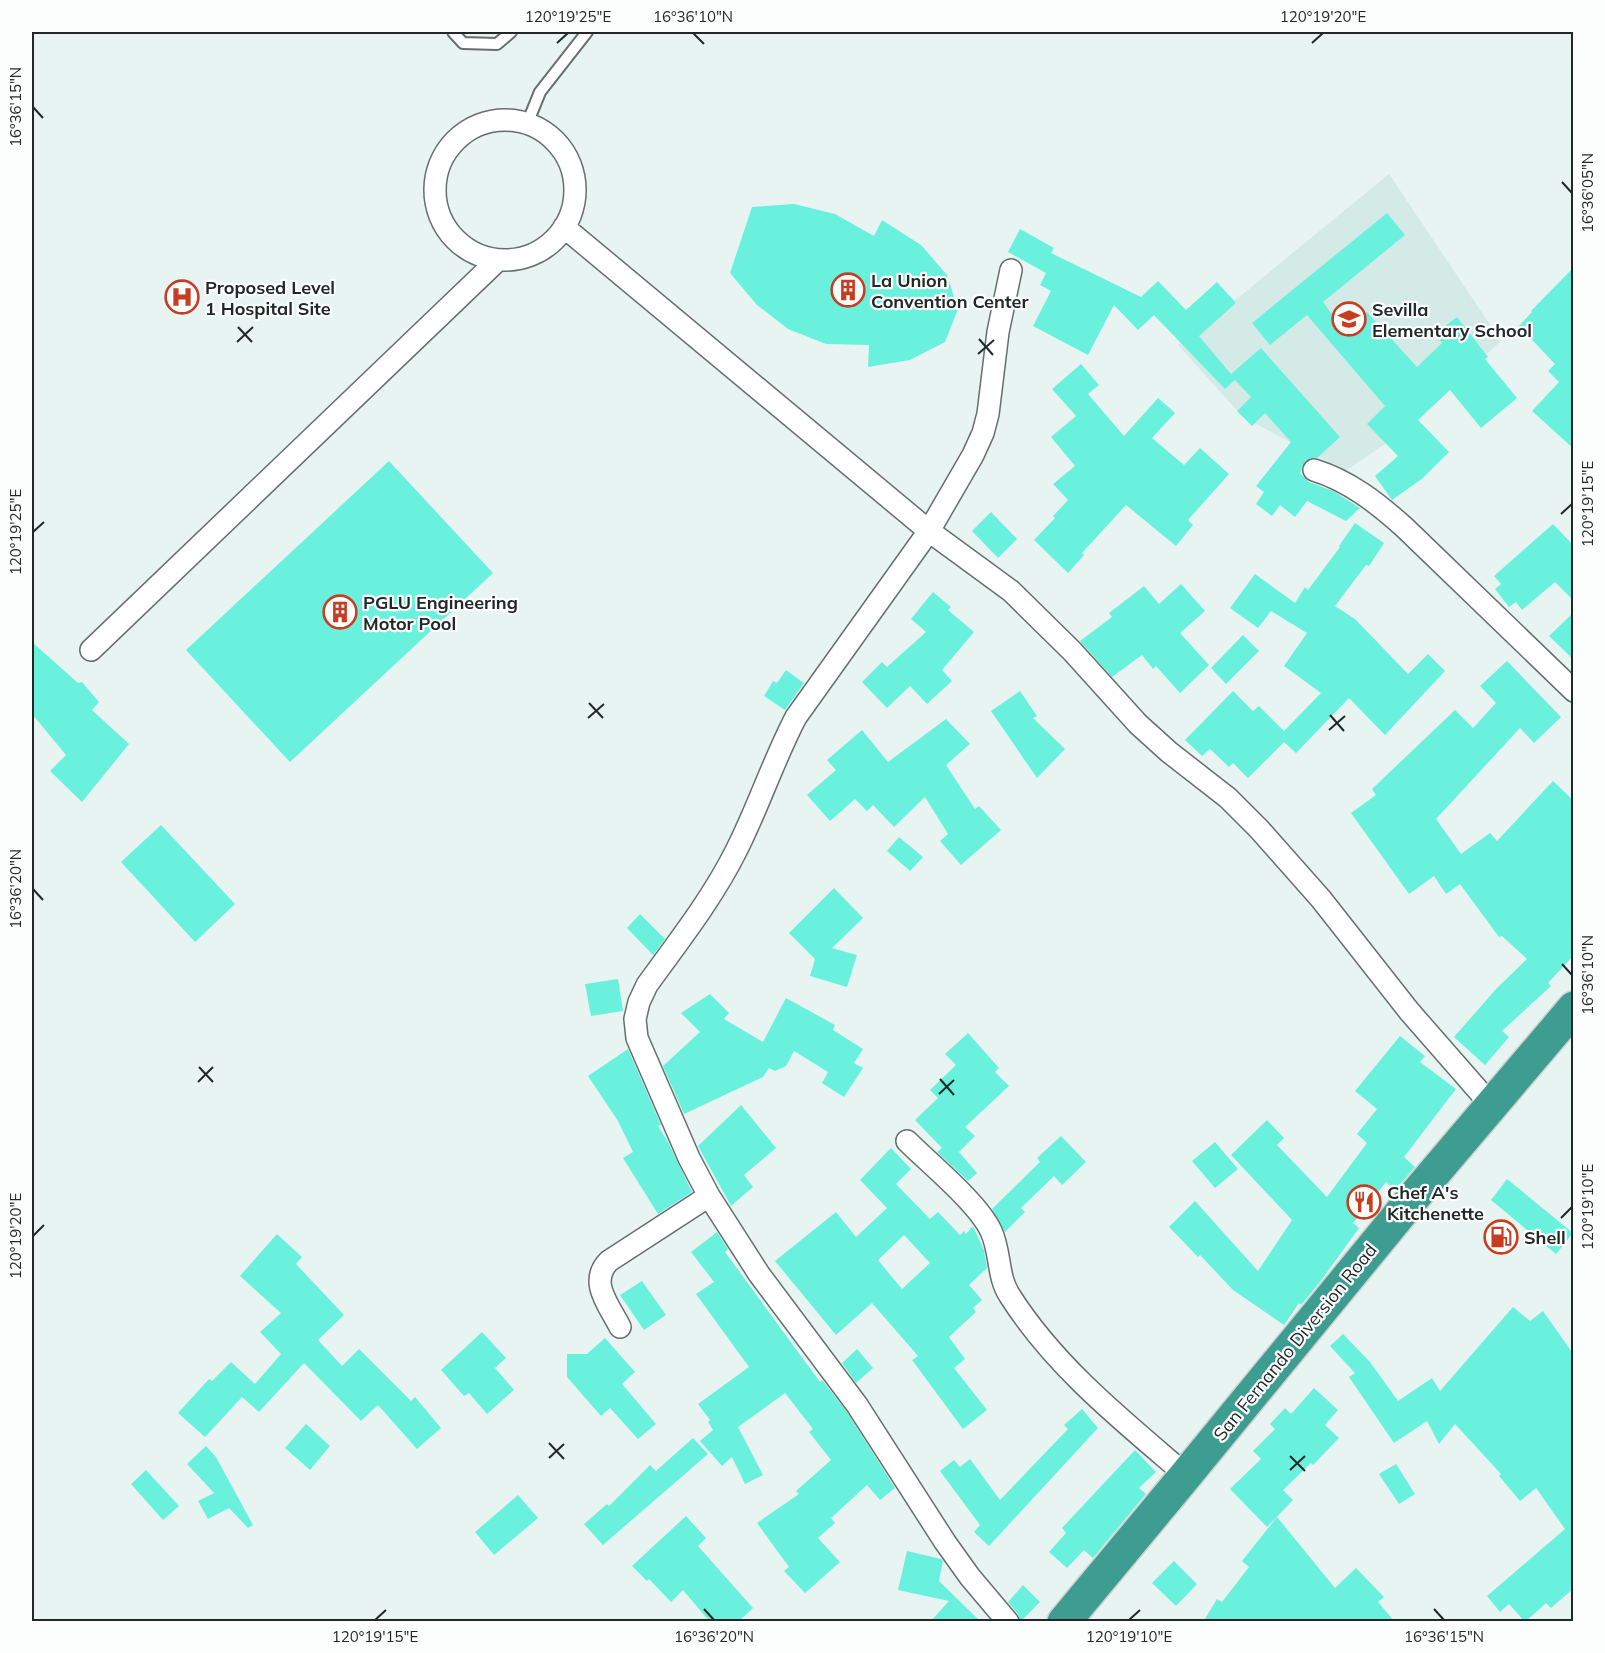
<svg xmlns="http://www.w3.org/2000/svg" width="1605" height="1653" viewBox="0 0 1605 1653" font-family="Mulish,sans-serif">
  <rect width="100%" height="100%" fill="#e7f4f1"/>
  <!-- built -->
  <path fill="#d4eae6" d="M1389,174L1501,341L1394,438L1345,471L1243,417L1178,345L1239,297Z"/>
  <!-- building -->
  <path fill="#69f1de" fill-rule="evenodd" d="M794,204L835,214L874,236L882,220L921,245L947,275L958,309L945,342L910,360L868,367L869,345L826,344L788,329L757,305L730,273L752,207Z
    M1387,213L1405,235L1323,302L1345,332L1367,312L1417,367L1442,343L1435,334L1457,317L1488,357L1485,359L1517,398L1481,428L1450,390L1418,420L1449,452L1423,478L1392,500L1375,476L1398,456L1367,424L1385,406L1307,315L1270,345L1252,323Z
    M1020,229L1054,248L1051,253L1141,297L1158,281L1186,310L1217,282L1236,303L1199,336L1231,374L1261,348L1340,437L1317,458H1311L1305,461L1300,473L1309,482L1333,491L1360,508L1346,521L1307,501L1295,517L1280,505L1272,516L1256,504L1264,492L1256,486L1291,442L1265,413L1252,426L1237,411L1251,397L1235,380L1225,389L1154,315L1138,330L1114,305L1088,355L1033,326L1051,291L1040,285L1046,273L1008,252Z
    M1574,267V449L1532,411L1559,382L1548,371L1555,364L1519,326L1532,312L1531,311Z
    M1081,364L1099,385L1088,394L1124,436L1158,398L1175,413L1152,438L1184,465L1200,448L1229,474L1188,520L1193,525L1176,546L1126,505L1082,553L1084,555L1068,573L1034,540L1055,518L1053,516L1068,500L1053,484L1075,466L1051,437L1076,416L1052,389Z
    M389,461L493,573L290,762L186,650Z
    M991,512L1017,539L998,558L972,531Z
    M1355,523L1384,543L1369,566L1366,565L1335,606L1355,619L1408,674L1428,654L1445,671L1385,735L1349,698L1296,753L1284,742L1248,778L1233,763L1229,767L1210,749L1202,756L1185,740L1233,691L1253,711L1259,706L1284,731L1321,693L1284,666L1307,633L1271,611L1258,628L1230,608L1255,574L1295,603L1305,587L1308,590L1340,547L1339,546Z
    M1553,524L1574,546V601L1555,582L1522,610L1516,602L1509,607L1495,589L1501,584L1494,576Z
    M1181,584L1205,611L1180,633L1209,665L1180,693L1156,666L1153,669L1142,655L1112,677L1080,641L1112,617L1109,613L1144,586L1159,604Z
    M933,592L951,607L948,610L974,632L942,670L952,681L927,704L910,686L887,708L862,682L882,662L887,667L926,632L911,619Z
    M1574,612V660L1549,636Z
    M1243,635L1259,651L1226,684L1211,668Z
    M32,642L78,683L82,682L99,702L92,710L129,744L82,802L50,771L66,755L32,714Z
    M1507,661L1561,717L1534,743L1520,728L1436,819L1461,854L1490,833L1497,841L1553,781L1574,801V955L1548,983L1551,986L1502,1031L1509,1037L1485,1065L1454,1037L1497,988L1527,959L1502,936L1499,937L1460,884L1446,894L1434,876L1409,894L1351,813L1376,795L1372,789L1455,710L1473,728L1496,703L1480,686Z
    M786,670L804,683L785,710L764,696L773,681L777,683Z
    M1020,691L1037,716L1033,718L1065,749L1037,778L991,711Z
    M946,719L970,744L946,765L975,809L979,806L1001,830L961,865L940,841L948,834L925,797L894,827L873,805L867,811L855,799L830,821L807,795L836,770L827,760L862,730L888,762Z
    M161,825L235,904L195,942L121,862Z
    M899,837L923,857L910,871L887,851Z
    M834,888L863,918L832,948L857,955L847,987L810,976L815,959L789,933Z
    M640,914L665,939L653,955L627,928Z
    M618,979L623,1011L591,1016L585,984Z
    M710,994L729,1013L724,1019L763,1042L786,998L835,1025L833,1030L863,1049L854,1063L863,1068L844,1097L822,1083L828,1072L794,1051L786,1066L775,1071L769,1068L763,1077L684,1114L663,1066L700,1032L681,1013Z
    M968,1033L999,1068L995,1072L1009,1086L965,1127L975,1136L959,1152L977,1173L968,1181L937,1152L942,1148L915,1120L938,1098L930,1090L956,1065L945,1054Z
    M1400,1036L1425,1056L1420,1062L1456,1089L1404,1157L1415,1167L1395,1190L1386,1182L1353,1223L1359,1228L1320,1282L1301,1305L1299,1303L1284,1325L1233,1290L1200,1255L1198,1257L1169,1227L1195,1201L1258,1271L1292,1220L1231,1155L1267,1120L1284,1138L1277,1145L1327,1197L1367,1143L1357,1134L1377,1109L1355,1091Z
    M628,1049L661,1125L658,1126L668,1142L692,1192L658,1214L623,1158L633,1152L618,1121L588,1076Z
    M741,1105L776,1148L744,1175L753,1187L731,1206L698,1146Z
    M1061,1136L1086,1162L1062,1185L1054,1176L1021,1208L1025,1212L1005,1232L992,1209L1040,1162L1037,1158Z
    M1215,1142L1238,1169L1215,1188L1192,1161Z
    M891,1148L911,1169L896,1184L930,1219L938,1212L960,1235L964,1231L966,1234L973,1226L984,1250L987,1268L969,1285L982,1300L973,1308L976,1312L949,1337L965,1359L954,1368L987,1410L963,1429L912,1360L918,1356L872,1303L836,1335L775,1261L836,1212L856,1237L887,1208L860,1180ZM904,1235L930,1263L902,1289L878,1260Z
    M1507,1179L1573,1233L1556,1254L1491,1200Z
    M717,1232L728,1249L725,1252L820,1382L822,1380L847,1412L895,1488L880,1500L867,1485L831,1518L835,1523L818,1538L840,1562L805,1593L784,1571L789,1567L757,1523L799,1494L796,1491L831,1460L809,1432L813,1429L785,1393L738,1427L763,1475L745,1484L732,1457L722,1466L700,1441L713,1430L708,1422L710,1420L698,1404L749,1367L696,1294L714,1282L691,1252Z
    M277,1234L302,1257L296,1264L344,1315L318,1340L342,1366L359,1349L411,1401L415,1397L441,1428L417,1449L378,1405L361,1421L304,1363L259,1412L242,1397L205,1437L178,1413L209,1379L212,1381L231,1362L255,1384L281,1354L260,1332L281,1313L240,1276Z
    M642,1281L666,1315L644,1330L620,1295Z
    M1513,1307L1530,1321L1543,1311L1574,1355V1588L1551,1608L1546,1603L1525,1622L1509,1604L1500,1612L1487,1596L1565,1529L1536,1488L1520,1501L1499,1476L1501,1474L1455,1424L1439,1444L1427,1421L1394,1443L1349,1377L1355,1373L1330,1346L1343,1334L1370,1362L1398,1401L1432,1378L1440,1391Z
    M482,1332L506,1358L495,1368L514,1390L487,1414L469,1393L464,1396L441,1370Z
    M605,1338L635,1372L622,1384L656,1424L638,1439L610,1408L601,1416L567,1377V1354H587Z
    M857,1349L873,1368L856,1383L842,1363Z
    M1314,1388L1338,1410L1325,1425L1339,1438L1313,1465L1311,1463L1283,1490L1293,1500L1267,1527L1230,1489L1261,1459L1253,1451L1275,1429L1270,1424L1285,1408L1291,1414Z
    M1082,1409L1098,1428L989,1546L974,1532L980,1525L940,1471L954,1460L960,1467L970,1459L1000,1500L1068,1429L1064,1425Z
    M306,1424L330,1446L310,1470L285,1448Z
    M693,1438L708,1454L603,1545L584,1524L607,1504L609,1506L650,1465L656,1471Z
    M206,1446L216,1457L253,1525L248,1528L229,1508L208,1519L198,1501L214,1493L187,1464Z
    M1135,1450L1156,1472L1139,1488L1146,1494L1093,1558L1084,1550L1067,1568L1049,1552L1066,1533L1062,1528Z
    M1396,1464L1415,1494L1399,1504L1379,1474Z
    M146,1470L179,1506L163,1520L131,1484Z
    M518,1495L538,1518L494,1555L475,1532Z
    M686,1516L706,1538L698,1546L753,1608L738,1622H710L683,1590L671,1602L649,1579L647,1581L632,1566Z
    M1277,1517L1335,1588L1356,1568L1384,1597L1378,1602L1395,1622H1203L1217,1599L1222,1602L1249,1567L1242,1561Z
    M907,1551L941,1559L943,1561L939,1581L981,1622H930L949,1601L898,1590Z
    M1174,1561L1197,1584L1176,1606L1152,1583Z
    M1023,1585L1040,1602L1020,1622L1018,1614L1008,1602Z"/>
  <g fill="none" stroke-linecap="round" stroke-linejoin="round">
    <defs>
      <path id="lane" d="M453,32L463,43L497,44L511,32
        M527,124L540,92L587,32"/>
      <path id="street" d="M435 190a70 70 0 1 1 140 0a70 70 0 1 1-140 0Z
        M564,227L929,531L1011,591L1072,651L1138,724L1169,752L1228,798L1259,829L1321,899L1409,1011L1492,1106
        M1314,470C1349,481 1376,502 1404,527L1574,691
        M91,650L498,260
        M907,1141C930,1164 978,1203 991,1231C1001,1252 997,1277 1010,1296C1055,1367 1124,1422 1186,1475
        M620,1327C609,1305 588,1282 609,1261L709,1196
        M1008,1622L970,1577L945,1542L857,1405L759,1274L709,1196L689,1158L637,1038L635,1019L639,1002L647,985C678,942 712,899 736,851C758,808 773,761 796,717L929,531L973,455L983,433L988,414L998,332L1011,270"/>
      <path id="highway" d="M1064,1622L1186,1475L1418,1192L1574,1008"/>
    </defs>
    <!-- lane casing -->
    <use href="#lane" stroke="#65706e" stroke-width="14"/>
    <!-- street casing -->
    <use href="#street" stroke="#65706e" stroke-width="24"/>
    <!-- highway casing -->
    <use href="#highway" stroke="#cfd0cf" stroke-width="36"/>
    <!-- lane -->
    <use href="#lane" stroke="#fff" stroke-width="10"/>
    <!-- street -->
    <use href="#street" stroke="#fff" stroke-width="21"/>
    <!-- highway -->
    <use href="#highway" stroke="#3c9d90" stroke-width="33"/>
  </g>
  <!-- ticks -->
  <path fill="none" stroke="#232827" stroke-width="2" d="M693,33L704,44M557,43L568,33M1312,43L1323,33M33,107L43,118M1562,182L1572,193M238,327L252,342M979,339L993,355M237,342L253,327M978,354L994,340M1561,514L1572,504M33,532L44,522M589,703L603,718M1330,715L1344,731M588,718L604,704M1329,730L1345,716M33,889L43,900M1562,964L1572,975M199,1067L213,1082M940,1079L954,1095M198,1082L213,1067M939,1094L954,1080M1561,1218L1572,1207M33,1236L44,1225M549,1443L564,1459M1290,1456L1305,1471M549,1458L564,1444M1290,1470L1305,1456M704,1609L714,1620M1434,1609L1444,1620M375,1620L386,1610M1129,1620L1140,1610"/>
  <!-- icons -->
  <defs>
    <symbol id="building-ring" viewBox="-11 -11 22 22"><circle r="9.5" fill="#fcfefe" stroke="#c73d22" stroke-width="1.5"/><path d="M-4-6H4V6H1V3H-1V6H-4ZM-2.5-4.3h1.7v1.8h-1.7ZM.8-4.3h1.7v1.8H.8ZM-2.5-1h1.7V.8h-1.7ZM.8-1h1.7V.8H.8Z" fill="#c73d22"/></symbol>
    <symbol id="hospital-ring" viewBox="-11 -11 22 22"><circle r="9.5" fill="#fcfefe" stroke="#c73d22" stroke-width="1.5"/><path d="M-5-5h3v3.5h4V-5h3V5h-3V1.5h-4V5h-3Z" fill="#c73d22"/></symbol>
    <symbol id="school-ring" viewBox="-11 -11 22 22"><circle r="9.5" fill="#fcfefe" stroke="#c73d22" stroke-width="1.5"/><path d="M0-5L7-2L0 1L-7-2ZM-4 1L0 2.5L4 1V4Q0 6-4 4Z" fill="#c73d22"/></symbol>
    <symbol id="restaurant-ring" viewBox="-11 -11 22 22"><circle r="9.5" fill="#fcfefe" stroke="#c73d22" stroke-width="1.5"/><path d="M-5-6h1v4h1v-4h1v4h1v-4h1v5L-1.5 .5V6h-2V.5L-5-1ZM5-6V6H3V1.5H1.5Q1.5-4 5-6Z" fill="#c73d22"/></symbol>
    <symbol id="fuel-ring" viewBox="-11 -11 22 22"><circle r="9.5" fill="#fcfefe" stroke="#c73d22" stroke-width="1.5"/><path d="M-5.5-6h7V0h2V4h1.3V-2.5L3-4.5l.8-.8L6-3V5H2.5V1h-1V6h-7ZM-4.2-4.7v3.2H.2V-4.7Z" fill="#c73d22"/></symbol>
  </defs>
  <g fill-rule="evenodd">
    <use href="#building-ring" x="829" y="271" width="38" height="38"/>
    <use href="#hospital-ring" x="163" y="278" width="38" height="38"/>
    <use href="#school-ring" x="1330" y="300" width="38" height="38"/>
    <use href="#building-ring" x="321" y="593" width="38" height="38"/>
    <use href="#restaurant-ring" x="1345" y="1183" width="38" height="38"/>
    <use href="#fuel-ring" x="1482" y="1218" width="38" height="38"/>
  </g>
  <g text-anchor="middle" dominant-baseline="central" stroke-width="4.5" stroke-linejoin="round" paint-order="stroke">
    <!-- poi labels -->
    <g font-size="18" font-weight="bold" fill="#232827" stroke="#fcfefe" text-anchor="start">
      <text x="871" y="280">La Union<tspan x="871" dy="21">Convention Center</tspan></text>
      <text x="205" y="287">Proposed Level<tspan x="205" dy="21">1 Hospital Site</tspan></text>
      <text x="1372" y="309">Sevilla<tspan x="1372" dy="21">Elementary School</tspan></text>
      <text x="363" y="602">PGLU Engineering<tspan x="363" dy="21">Motor Pool</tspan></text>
      <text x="1387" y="1192">Chef A's<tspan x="1387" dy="21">Kitchenette</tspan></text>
      <text x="1524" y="1237">Shell</text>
    </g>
    <!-- street labels -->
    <g font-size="18" fill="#232827" stroke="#fcfefe">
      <text transform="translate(1295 1342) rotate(-51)">San Fernando Diversion Road</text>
    </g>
  </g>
  <!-- border -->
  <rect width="1605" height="1653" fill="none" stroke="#fcfefe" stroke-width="66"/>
  <rect x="33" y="33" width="1539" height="1587" fill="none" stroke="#232827" stroke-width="2"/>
  <g font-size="15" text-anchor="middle" fill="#232827">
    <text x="568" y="22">120°19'25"E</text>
    <text x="693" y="22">16°36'10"N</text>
    <text x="1323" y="22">120°19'20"E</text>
    <text transform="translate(16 107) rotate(-90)" y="5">16°36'15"N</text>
    <text transform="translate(1588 193) rotate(-90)" y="5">16°36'05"N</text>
    <text transform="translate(1588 504) rotate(-90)" y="5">120°19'15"E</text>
    <text transform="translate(16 532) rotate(-90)" y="5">120°19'25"E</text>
    <text transform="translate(16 889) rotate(-90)" y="5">16°36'20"N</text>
    <text transform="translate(1588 975) rotate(-90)" y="5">16°36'10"N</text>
    <text transform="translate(1588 1207) rotate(-90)" y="5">120°19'10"E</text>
    <text transform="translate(16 1236) rotate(-90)" y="5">120°19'20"E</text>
    <text x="375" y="1642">120°19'15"E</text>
    <text x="714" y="1642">16°36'20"N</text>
    <text x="1129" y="1642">120°19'10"E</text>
    <text x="1444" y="1642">16°36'15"N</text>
  </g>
</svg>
